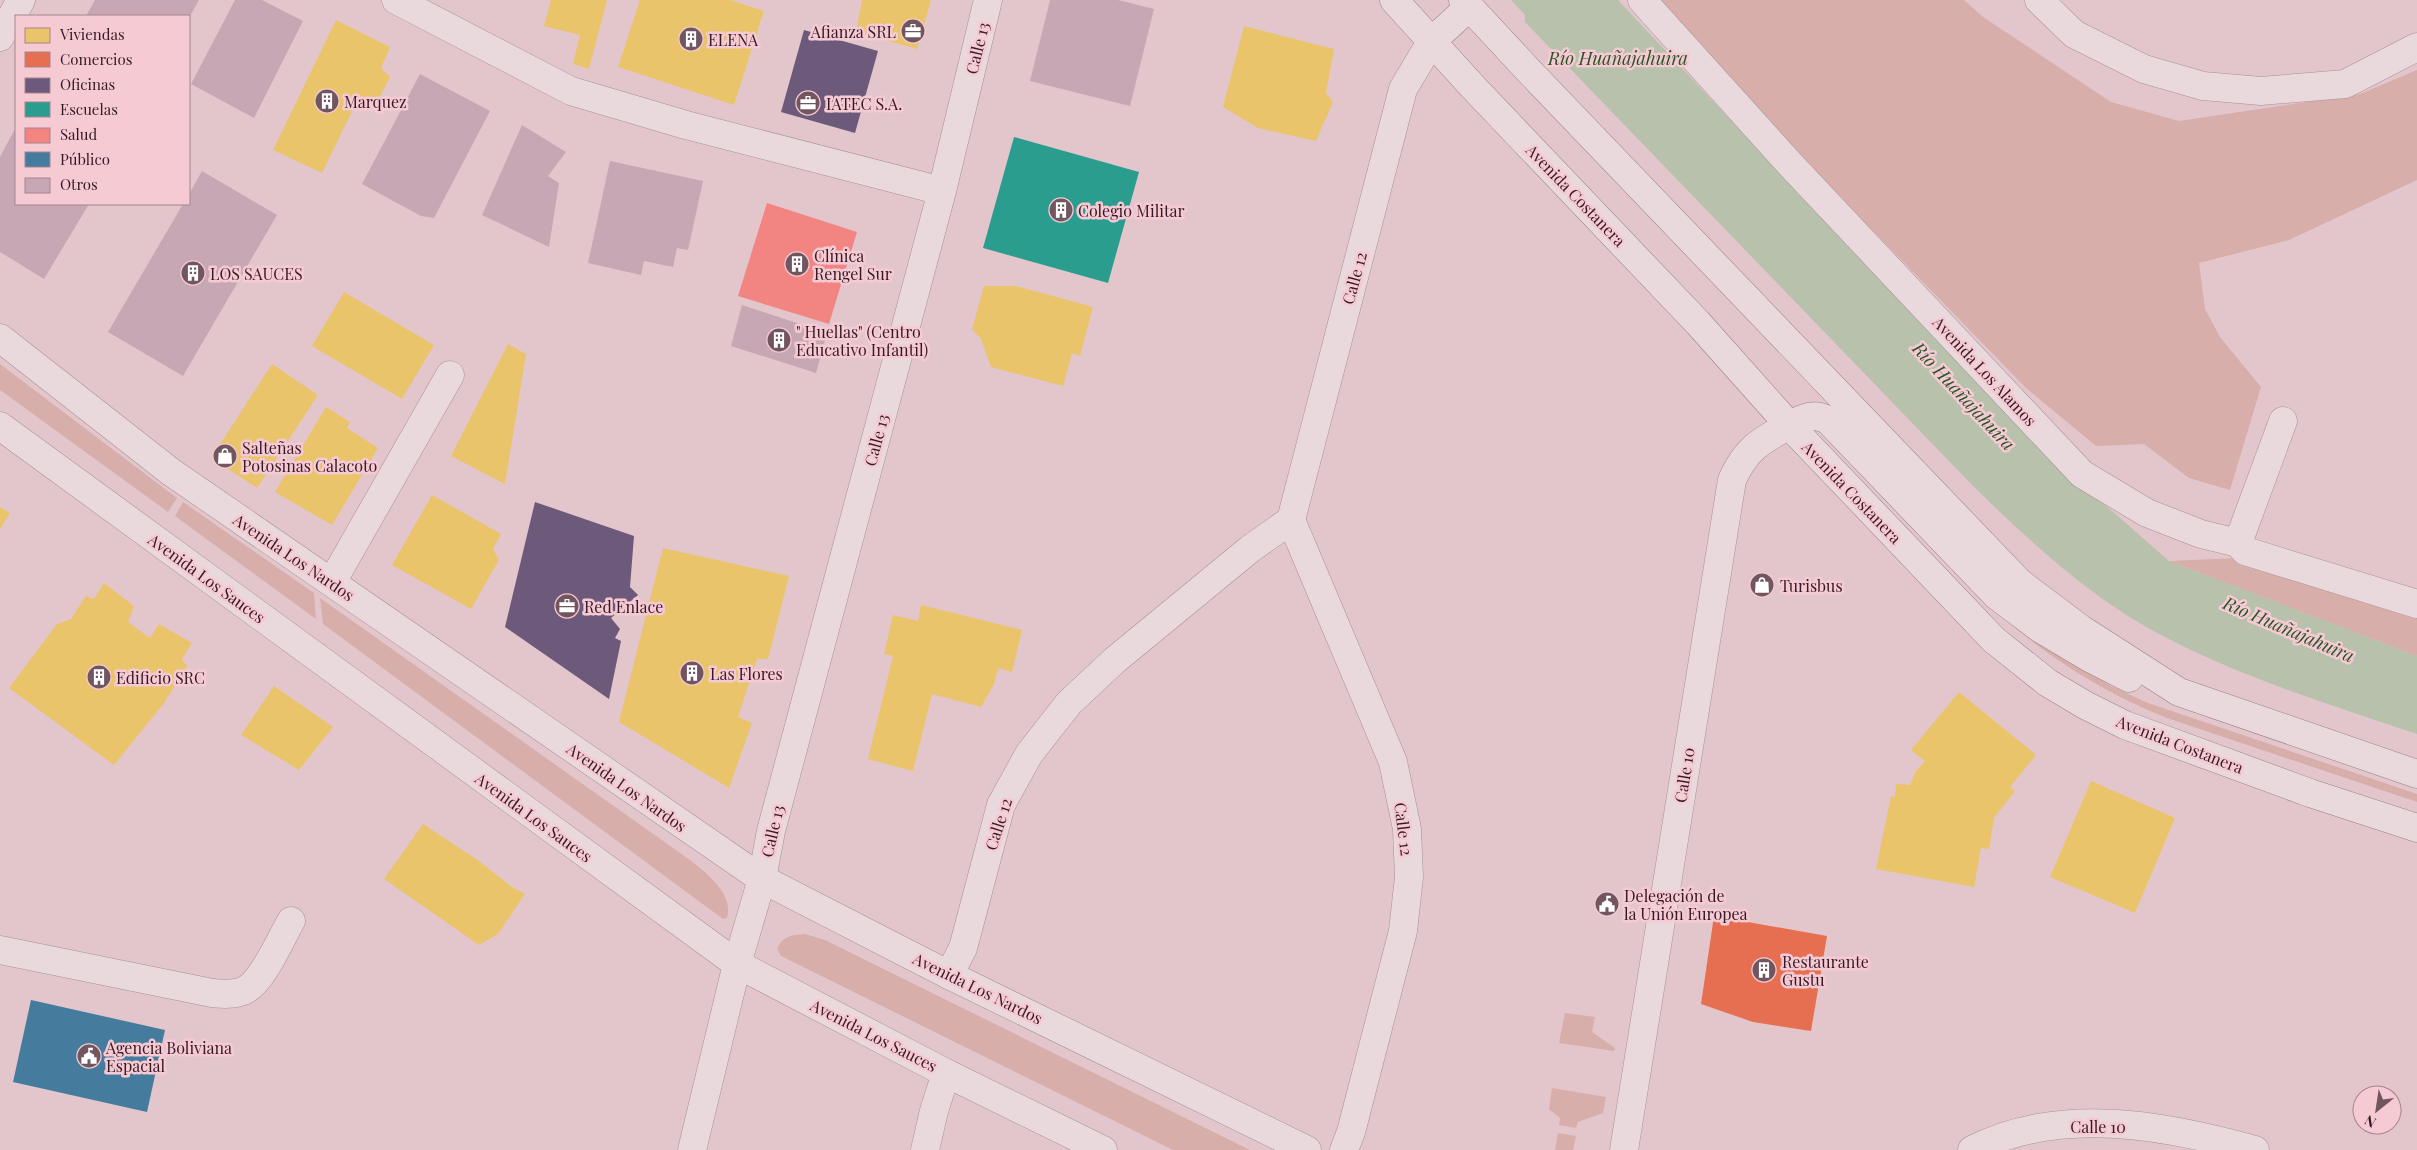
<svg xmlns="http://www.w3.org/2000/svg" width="2417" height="1150" viewBox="0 0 2417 1150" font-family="'Playfair Display',serif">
  <rect width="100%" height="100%" fill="#e3c6cc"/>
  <!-- green -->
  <path fill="#d7aeaa" d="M1657,0H1964L1983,17L2111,102L2179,121L2360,94L2417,70V180L2289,240L2199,263L2205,309L2220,337L2261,387L2230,490L2189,478L2144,444L2096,446L2026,388L1810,166Z
    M0,364L177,498L168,512L0,390Z
    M183,502L314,593L316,619L175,516Z
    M2238,558L2417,605V656L2169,561Z
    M320,598L690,860C707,874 734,893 727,918L723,919L323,624Z
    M2010,622L2111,686L2148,703L2417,794V802L2167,718C2107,694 2059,664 2009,623Z
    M805,934L825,940L1250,1150H1173L781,956L777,949C783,936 791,935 805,934Z
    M1565,1013L1595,1017L1592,1032L1615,1048L1614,1051L1559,1043Z
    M1552,1088L1606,1097L1603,1113L1578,1122L1576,1128L1559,1125L1560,1118L1549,1109Z
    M1558,1133L1576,1136L1573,1150H1555Z"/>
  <!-- water -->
  <path fill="#b8c1ac" d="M1511,0H1618L2029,438L2169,561L2417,656V734C2323,702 2229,674 2143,625C2081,589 2024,536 1973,486L1525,22V15Z"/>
  <!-- homes -->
  <path fill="#e9c46a" d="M551,0H607L589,69L573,64L580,35L544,26Z
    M640,0H730L764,11L734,105L618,67Z
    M862,0H931L917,49L856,32Z
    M336,20L390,47L381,68L390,77L376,105L359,97L322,173L273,150Z
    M1244,26L1334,49L1326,93L1333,102L1316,141L1258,128L1223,107Z
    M984,286H1016L1093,307L1080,356L1072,353L1063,386L991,367L981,339L972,329Z
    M344,292L434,345L402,399L312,346Z
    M508,344L526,354L505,484L451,456Z
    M272,364L318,395L257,488L211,458Z
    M326,407L350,422L347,428L378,448L332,525L275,492Z
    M432,495L501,534L493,549L499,560L471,609L392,565Z
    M0,507L10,513L0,529Z
    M663,548L789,576L768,659H757L738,717L752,723L729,788L619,722Z
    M104,583L134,606L128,622L150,638L159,624L192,643L182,659L187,666L164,703L114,765L9,688L57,624L71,619L86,596L94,599Z
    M921,605L1022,630L1012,672L998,668L994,684L981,707L932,694L913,771L868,759L893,656L884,654L893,615L918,621Z
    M274,686L333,727L299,770L241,735Z
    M1959,692L2036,755L2010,787L2015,791L1994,818L1989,849L1981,848L1974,887L1876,869L1891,796L1895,797L1896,784L1910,785L1916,771L1925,761L1911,750Z
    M2091,781L2175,818L2135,913L2050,877Z
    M423,824L479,861L512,887L525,894L498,934L479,945L384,879Z"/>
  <!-- shops -->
  <path fill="#e76f51" d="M1714,916L1827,936L1811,1031L1753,1022L1701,1004Z"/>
  <!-- offices -->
  <path fill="#6d597a" d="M804,30L878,51L855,133L781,112Z
    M535,502L634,536L630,587L638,595L611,618L620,629L615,638L621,641L609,699L505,627Z"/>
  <!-- schools -->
  <path fill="#2a9d8f" d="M1014,137L1139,172L1108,283L983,248Z"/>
  <!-- health -->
  <path fill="#f28482" d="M767,203L857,232L829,324L738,296Z"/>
  <!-- public -->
  <path fill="#457b9d" d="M31,1000L165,1030L147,1112L13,1082Z"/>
  <!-- building -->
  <path fill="#c6a7b3" d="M95,0H199L190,16H86Z
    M235,0H262L303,21L254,118L191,84Z
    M1050,0H1118L1154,9L1130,106L1030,81Z
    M420,74L490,111L434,218L421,216L362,184Z
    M522,125L566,152L548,176L559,183L549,247L482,215Z
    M16,127V204H89L44,279L0,252V157Z
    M610,161L703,181L688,250L677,248L673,267L644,261L641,275L588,263Z
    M202,171L277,215L183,376L108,332L183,204H189V194Z
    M742,305L827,333L816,373L731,346Z"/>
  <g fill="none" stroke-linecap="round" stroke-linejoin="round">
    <defs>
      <path id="minor" d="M396,0L571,91L686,125L942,191
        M1642,0L1789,163L2082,474L2147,513L2201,534L2238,543L2245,551L2417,604
        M2039,0L2074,34L2144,69L2203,86L2261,91L2345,84L2417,47
        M0,37L21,0
        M2238,543L2283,421
        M332,582L450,375
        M762,879L771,831L942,191L988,0
        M0,950L212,993C223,994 233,995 243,991C262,984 281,938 291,921
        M949,975L963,948L1001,805L1029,754L1069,703L1115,660L1250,549L1291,520
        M692,1150L737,964
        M925,1150L934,1111L946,1073
        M1344,1150L1351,1132L1403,931L1409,877L1407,829L1393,762L1291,520L1403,89L1431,42
        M1624,1150L1732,480C1746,449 1759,442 1789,425
        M1972,1150C2059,1105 2165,1125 2255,1150"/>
      <path id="tertiary" d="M0,338L171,472L762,879L949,975L1307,1150
        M0,426L737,964L946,1073L1103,1150
        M737,964L762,879"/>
      <path id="secondary" d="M1394,0L1473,87L1698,323L1789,425L1994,640L2048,683L2085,705L2125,725L2310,793L2417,828
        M1463,0L1528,70L2020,583L2081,629L2179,692L2417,774
        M1431,42L1469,7
        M1789,425C1804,418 1812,412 1828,420L1997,596L2041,629L2088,657L2129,678"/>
    </defs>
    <!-- minor casing -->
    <use href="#minor" stroke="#a79097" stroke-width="29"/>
    <!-- tertiary casing -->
    <use href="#tertiary" stroke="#a79097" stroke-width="29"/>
    <!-- secondary casing -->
    <use href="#secondary" stroke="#978087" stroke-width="29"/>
    <!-- minor -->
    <use href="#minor" stroke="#ead9dc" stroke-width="28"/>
    <!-- tertiary -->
    <use href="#tertiary" stroke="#ead9dc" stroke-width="28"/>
    <!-- secondary -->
    <use href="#secondary" stroke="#ead9dc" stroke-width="28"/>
  </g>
  <!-- icons -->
  <defs>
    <symbol id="office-disc" viewBox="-11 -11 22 22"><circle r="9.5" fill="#715660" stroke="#f6cad3"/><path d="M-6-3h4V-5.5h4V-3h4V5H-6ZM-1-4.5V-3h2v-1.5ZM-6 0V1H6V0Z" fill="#fff"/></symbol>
    <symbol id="building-disc" viewBox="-11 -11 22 22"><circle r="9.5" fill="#715660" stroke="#f6cad3"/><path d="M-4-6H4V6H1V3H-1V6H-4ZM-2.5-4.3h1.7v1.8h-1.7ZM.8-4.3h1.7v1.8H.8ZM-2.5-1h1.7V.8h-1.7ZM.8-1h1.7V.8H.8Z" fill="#fff"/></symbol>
    <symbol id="shop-disc" viewBox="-11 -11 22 22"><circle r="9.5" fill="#715660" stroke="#f6cad3"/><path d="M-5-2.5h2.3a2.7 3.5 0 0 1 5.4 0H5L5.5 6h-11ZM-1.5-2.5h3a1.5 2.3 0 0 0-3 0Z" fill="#fff"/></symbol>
    <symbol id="civic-disc" viewBox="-11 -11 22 22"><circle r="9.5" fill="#715660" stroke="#f6cad3"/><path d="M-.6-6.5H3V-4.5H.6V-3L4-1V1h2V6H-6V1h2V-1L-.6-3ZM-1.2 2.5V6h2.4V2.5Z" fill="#fff"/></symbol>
  </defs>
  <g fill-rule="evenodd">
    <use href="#office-disc" x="899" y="17" width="28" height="28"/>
    <use href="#building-disc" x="677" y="25" width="28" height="28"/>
    <use href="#building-disc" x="313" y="87" width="28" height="28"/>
    <use href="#office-disc" x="794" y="89" width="28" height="28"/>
    <use href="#building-disc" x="1047" y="196" width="28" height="28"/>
    <use href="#building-disc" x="783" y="250" width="28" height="28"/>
    <use href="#building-disc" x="179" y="259" width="28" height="28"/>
    <use href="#building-disc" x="765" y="326" width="28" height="28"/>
    <use href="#shop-disc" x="211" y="442" width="28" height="28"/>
    <use href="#shop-disc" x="1748" y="571" width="28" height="28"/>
    <use href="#office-disc" x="553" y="592" width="28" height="28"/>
    <use href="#building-disc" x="678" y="659" width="28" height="28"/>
    <use href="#building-disc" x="85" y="663" width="28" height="28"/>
    <use href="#civic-disc" x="1593" y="890" width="28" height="28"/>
    <use href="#building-disc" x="1750" y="956" width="28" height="28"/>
    <use href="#civic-disc" x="75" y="1042" width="28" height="28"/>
  </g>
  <g text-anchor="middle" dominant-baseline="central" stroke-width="5" stroke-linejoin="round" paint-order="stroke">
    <!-- poi labels -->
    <g font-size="16" fill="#341a26" stroke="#f6cad3" text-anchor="start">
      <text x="896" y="31" text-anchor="end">Afianza SRL</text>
      <text x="708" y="39">ELENA</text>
      <text x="344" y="101">Marquez</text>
      <text x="826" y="103">IATEC S.A.</text>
      <text x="1078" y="210">Colegio Militar</text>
      <text x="814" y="255">Clínica<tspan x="814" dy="18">Rengel Sur</tspan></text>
      <text x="210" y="273">LOS SAUCES</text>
      <text x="796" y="331">" Huellas" (Centro<tspan x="796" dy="18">Educativo Infantil)</tspan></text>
      <text x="242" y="447">Salteñas<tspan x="242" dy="18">Potosinas Calacoto</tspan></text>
      <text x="1780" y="585">Turisbus</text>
      <text x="584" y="606">Red Enlace</text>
      <text x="710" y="673">Las Flores</text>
      <text x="116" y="677">Edificio SRC</text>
      <text x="1624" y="895">Delegación de<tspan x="1624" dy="18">la Unión Europea</tspan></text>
      <text x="1782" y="961">Restaurante<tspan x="1782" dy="18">Gustu</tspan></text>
      <text x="106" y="1047">Agencia Boliviana<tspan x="106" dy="18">Espacial</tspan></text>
    </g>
    <!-- street labels -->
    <g font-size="16" fill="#341a26" stroke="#f6cad3">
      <text transform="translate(977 48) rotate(-76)">Calle 13</text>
      <text transform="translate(1576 195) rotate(46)">Avenida Costanera</text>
      <text transform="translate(1354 278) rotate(-75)">Calle 12</text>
      <text transform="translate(1985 371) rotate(47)">Avenida Los Alamos</text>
      <text transform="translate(876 440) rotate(-75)">Calle 13</text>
      <text transform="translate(1852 492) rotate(46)">Avenida Costanera</text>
      <text transform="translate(294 557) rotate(34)">Avenida Los Nardos</text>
      <text transform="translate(207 578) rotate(36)">Avenida Los Sauces</text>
      <text transform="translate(2180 744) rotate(21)">Avenida Costanera</text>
      <text transform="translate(1684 775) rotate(-81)">Calle 10</text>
      <text transform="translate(627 787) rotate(35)">Avenida Los Nardos</text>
      <text transform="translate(534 817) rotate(36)">Avenida Los Sauces</text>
      <text transform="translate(998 824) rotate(-72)">Calle 12</text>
      <text transform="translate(1404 829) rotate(83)">Calle 12</text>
      <text transform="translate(772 831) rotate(-77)">Calle 13</text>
      <text transform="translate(978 988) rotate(26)">Avenida Los Nardos</text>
      <text transform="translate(874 1035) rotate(27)">Avenida Los Sauces</text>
      <text x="2098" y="1126">Calle 10</text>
    </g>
    <!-- water labels -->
    <g font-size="18" font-style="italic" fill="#285528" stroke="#f6cad3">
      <text x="1618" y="58">Río Huañajahuira</text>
      <text transform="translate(1964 396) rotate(47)">Río Huañajahuira</text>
      <text transform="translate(2289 629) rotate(23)">Río Huañajahuira</text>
    </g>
  </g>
  <!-- legend -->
  <rect x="15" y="15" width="175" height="190" fill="#f6cad3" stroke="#a8848e"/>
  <rect x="25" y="28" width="25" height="15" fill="#e9c46a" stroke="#a8848e"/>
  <text x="60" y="40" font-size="15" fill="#341a26">Viviendas</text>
  <rect x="25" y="52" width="25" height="15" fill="#e76f51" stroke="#a8848e"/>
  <text x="60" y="65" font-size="15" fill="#341a26">Comercios</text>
  <rect x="25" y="78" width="25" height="15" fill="#6d597a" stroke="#a8848e"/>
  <text x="60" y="90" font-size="15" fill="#341a26">Oficinas</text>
  <rect x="25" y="102" width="25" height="15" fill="#2a9d8f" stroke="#a8848e"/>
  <text x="60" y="115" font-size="15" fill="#341a26">Escuelas</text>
  <rect x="25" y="128" width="25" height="15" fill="#f28482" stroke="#a8848e"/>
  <text x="60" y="140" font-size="15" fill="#341a26">Salud</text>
  <rect x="25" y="152" width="25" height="15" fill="#457b9d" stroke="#a8848e"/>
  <text x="60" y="165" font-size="15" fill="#341a26">Público</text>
  <rect x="25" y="178" width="25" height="15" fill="#c6a7b3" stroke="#a8848e"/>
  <text x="60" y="190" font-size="15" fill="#341a26">Otros</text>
  <!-- north arrow -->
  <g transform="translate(2377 1110) rotate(210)"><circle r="24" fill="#f6cad3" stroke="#a8848e"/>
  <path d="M0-4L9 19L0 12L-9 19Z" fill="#715660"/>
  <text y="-8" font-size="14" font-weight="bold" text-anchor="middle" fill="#341a26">N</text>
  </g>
</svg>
